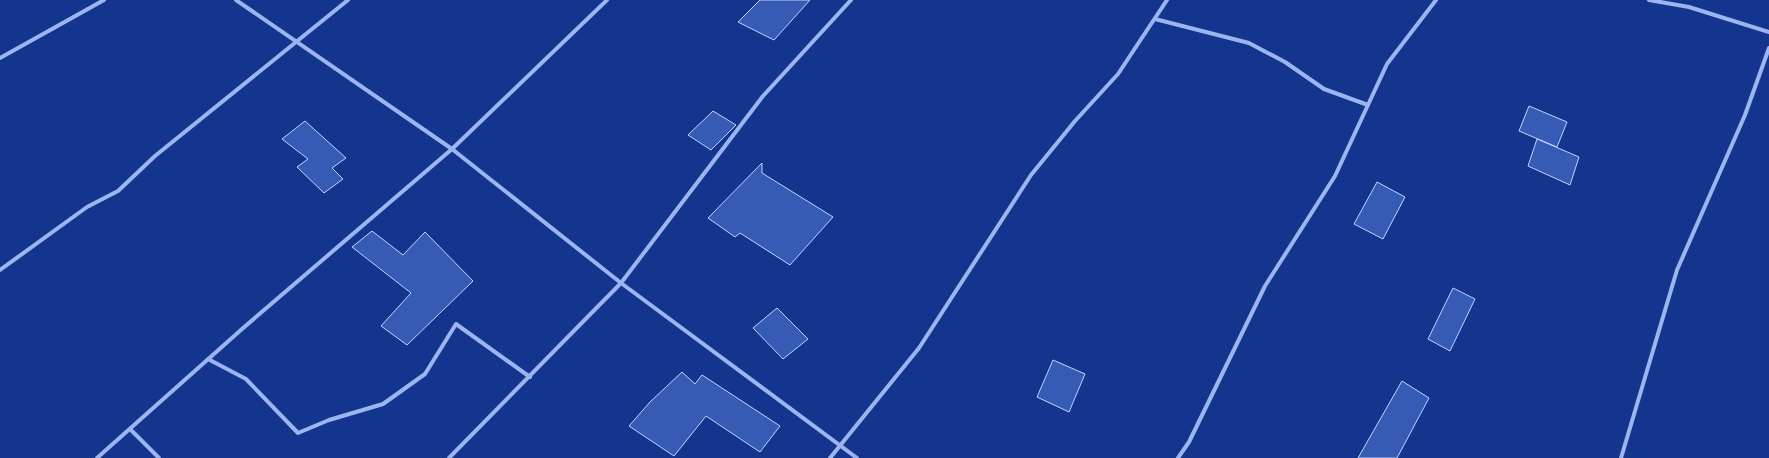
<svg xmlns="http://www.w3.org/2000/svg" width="1769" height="458" viewBox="0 0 1769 458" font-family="Overpass,sans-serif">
  <rect width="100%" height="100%" fill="#13358d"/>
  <!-- building -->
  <path fill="#365bb4" stroke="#c3d4fc" d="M760,0H810L774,40L738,22Z
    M1529,106L1567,122L1557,147L1519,131Z
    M713,111L736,125L711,150L688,135Z
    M305,121L346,158L332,168L343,179L324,193L297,167L308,159L282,139Z
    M1537,139L1579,157L1570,185L1528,166Z
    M762,163V173L833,217L790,265L740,233L735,237L708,218Z
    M1377,182L1405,197L1383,239L1354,224Z
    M372,231L403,255L425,232L473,281L407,345L381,326L411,293L352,247Z
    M1453,288L1475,299L1450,351L1428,339Z
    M777,308L808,339L783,359L753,328Z
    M1053,360L1085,374L1069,412L1037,397Z
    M682,372L695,384L702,375L780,426L760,452L706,416L674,456L629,426L650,402Z
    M1402,381L1429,398L1397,458H1358Z"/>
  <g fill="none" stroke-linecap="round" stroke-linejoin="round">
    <!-- minor -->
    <path stroke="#9cb5f1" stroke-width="4" d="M236,0L452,149L621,283L857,458
      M1649,0L1689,7L1769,32
      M1155,19L1249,43L1285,62L1324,89L1368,105
      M0,58L104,0
      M0,270L87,207L118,191L155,156L348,0
      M208,359L246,379L298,433L329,420L383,404L425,374L456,324L530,377
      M130,429L159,458
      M97,458L242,329L452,149L607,0
      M449,458L621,283L763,96L851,0
      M830,458L919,348L1031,175L1075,121L1118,74L1167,0
      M1178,458L1189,442L1265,286L1335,176L1387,64L1436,0
      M1621,458L1677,270L1745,115L1769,48"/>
  </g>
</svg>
